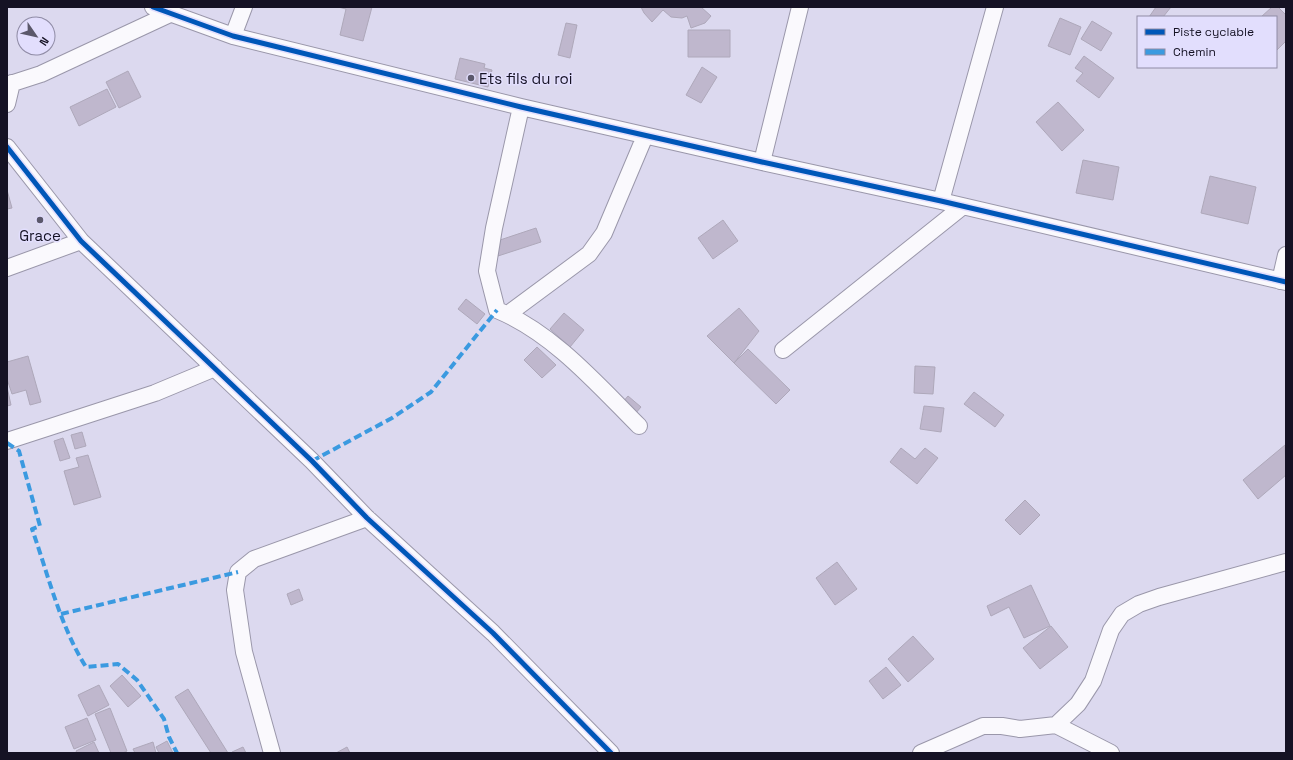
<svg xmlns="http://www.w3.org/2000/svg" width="1293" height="760" viewBox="0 0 1293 760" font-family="'Space Grotesk',sans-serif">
  <rect width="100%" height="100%" fill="#dcd9ef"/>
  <!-- building -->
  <path fill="#bfb7cd" stroke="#aea8ba" d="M338,7H372L363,41L340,35L346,9Z
    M641,7H701L711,16L705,23L691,28L687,16L682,18L671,17L663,10L652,22L644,13Z
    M1156,7H1171L1163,17H1149Z
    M1272,7H1278L1286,15V41L1276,51V17H1261Z
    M1060,18L1081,27L1070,55L1048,46Z
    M1092,21L1112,33L1101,51L1081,39Z
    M566,23L577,25L570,58L558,55Z
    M688,30H730V57H688Z
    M1084,56L1114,78L1099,98L1076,81L1083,73L1075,68Z
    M460,58L485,64L484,68L492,70L488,87L455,79Z
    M702,67L717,77L701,103L686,95Z
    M128,71L141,97L119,108L106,82Z
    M107,89L116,107L79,126L70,107Z
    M1058,102L1084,130L1062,151L1036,122Z
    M1083,160L1119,167L1113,200L1076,193Z
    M1210,176L1256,187L1248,224L1201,213Z
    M7,190L12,208L7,209Z
    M723,220L738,241L713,259L698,238Z
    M536,228L541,242L498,256L494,242Z
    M466,299L485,314L477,324L458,309Z
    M739,308L759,331L734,363L707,336Z
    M564,313L584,330L570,347L550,329Z
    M537,347L556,365L542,378L524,360Z
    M748,349L790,390L776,404L734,363Z
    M28,356L41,402L30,405L26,390L12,394L7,379V362Z
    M915,366L935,367L933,394L914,393Z
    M7,387L11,405L7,406Z
    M974,392L1004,415L995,427L964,404Z
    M628,396L641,407L635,414L622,403Z
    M924,406L944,408L941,432L920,429Z
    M82,432L86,446L75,449L71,435Z
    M63,438L70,458L60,461L54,441Z
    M1285,445L1286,475L1258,499L1243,480Z
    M901,448L915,459L925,448L938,458L917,484L890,462Z
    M88,455L101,497L74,505L64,471L79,467L76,458Z
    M1025,500L1040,515L1020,535L1005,520Z
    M837,562L857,589L835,605L816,578Z
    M1031,585L1050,626L1024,638L1009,607L991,616L987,606Z
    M299,589L303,600L291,605L287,594Z
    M1051,626L1068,647L1040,669L1023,648Z
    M913,636L934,659L908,682L888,659Z
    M886,667L901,685L883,699L869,681Z
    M122,675L141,696L128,707L110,686Z
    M99,685L109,705L88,716L78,695Z
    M188,689L228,753H211L175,697Z
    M110,708L127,751L123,753H111L95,714Z
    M87,718L96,740L74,749L65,727Z
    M167,741L173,753H159L156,747Z
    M94,742L99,753H77L76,751Z
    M153,742L156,753H135L133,749Z
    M243,747L246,753H233L232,752Z
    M347,747L350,753H336Z"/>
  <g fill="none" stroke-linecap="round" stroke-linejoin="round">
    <defs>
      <path id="minor" d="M153,7L233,36L521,107L762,162L941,201L1286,282
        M233,36L244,7
        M7,85L41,74L172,13
        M7,104L12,83
        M521,107L494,228L487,271L497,310C553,333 597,384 639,426
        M7,147L81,241L312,461L367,518L493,633L611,753
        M762,162L800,7
        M941,201L995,7
        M7,268L81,241
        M1280,281L1286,255
        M508,314L589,254L604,233L645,136
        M783,350L962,207
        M7,441L155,393L215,368
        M1056,725L1078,704L1093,681L1111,630L1122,614L1139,604L1159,597L1286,562
        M272,753L244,652L235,590L238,572L254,559L367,518
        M921,753L983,726H1002L1020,729L1056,725L1111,753"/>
    </defs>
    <!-- minor casing -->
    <use href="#minor" stroke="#9a97aa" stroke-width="18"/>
    <!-- minor -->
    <use href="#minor" stroke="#faf9fd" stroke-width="16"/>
    <!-- quiet -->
    <path stroke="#3b9ae0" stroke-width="4" stroke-dasharray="8 4" stroke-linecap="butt" d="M7,443L19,451L40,526L32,529C48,574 60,626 86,667L118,664L137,680L164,719L169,737L177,753
      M312,461L392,418L431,392L497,310
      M61,614L238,572"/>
    <defs>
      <path id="cycleway" d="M153,7L233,36L521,107L762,162L941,201L1286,282
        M7,147L81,241L312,461L367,518L493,633L611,753"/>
    </defs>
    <!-- cycleway casing -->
    <use href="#cycleway" stroke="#e2defd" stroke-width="8"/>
    <!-- cycleway -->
    <use href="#cycleway" stroke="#0057b8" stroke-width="5"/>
  </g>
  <!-- markers -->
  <g fill="#5b586b" stroke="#e2defd" stroke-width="1.5">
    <circle cx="471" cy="78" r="4"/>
    <circle cx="40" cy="220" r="4"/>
  </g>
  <g text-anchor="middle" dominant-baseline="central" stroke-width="3" stroke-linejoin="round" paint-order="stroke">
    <!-- poi labels -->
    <g font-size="15" fill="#151224" stroke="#e2defd" text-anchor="start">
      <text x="479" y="78">Ets fils du roi</text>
      <text x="40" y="235" text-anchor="middle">Grace</text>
    </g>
  </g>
  <!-- border -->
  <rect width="1293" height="760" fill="none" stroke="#151224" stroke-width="16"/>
  <!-- legend -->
  <rect x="1137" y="16" width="140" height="52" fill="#e2defd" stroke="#908ca6"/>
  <rect x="1145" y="29" width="20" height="6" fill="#0057b8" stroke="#908ca6"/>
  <text x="1173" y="36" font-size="12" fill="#151224">Piste cyclable</text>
  <rect x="1145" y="49" width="20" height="6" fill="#3b9ae0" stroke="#908ca6"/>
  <text x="1173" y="56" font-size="12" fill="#151224">Chemin</text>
  <!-- north arrow -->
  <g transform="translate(36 36) rotate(124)"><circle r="19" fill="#e2defd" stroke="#908ca6"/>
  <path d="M0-3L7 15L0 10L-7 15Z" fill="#5b586b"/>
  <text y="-6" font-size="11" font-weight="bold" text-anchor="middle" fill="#151224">N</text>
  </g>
</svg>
